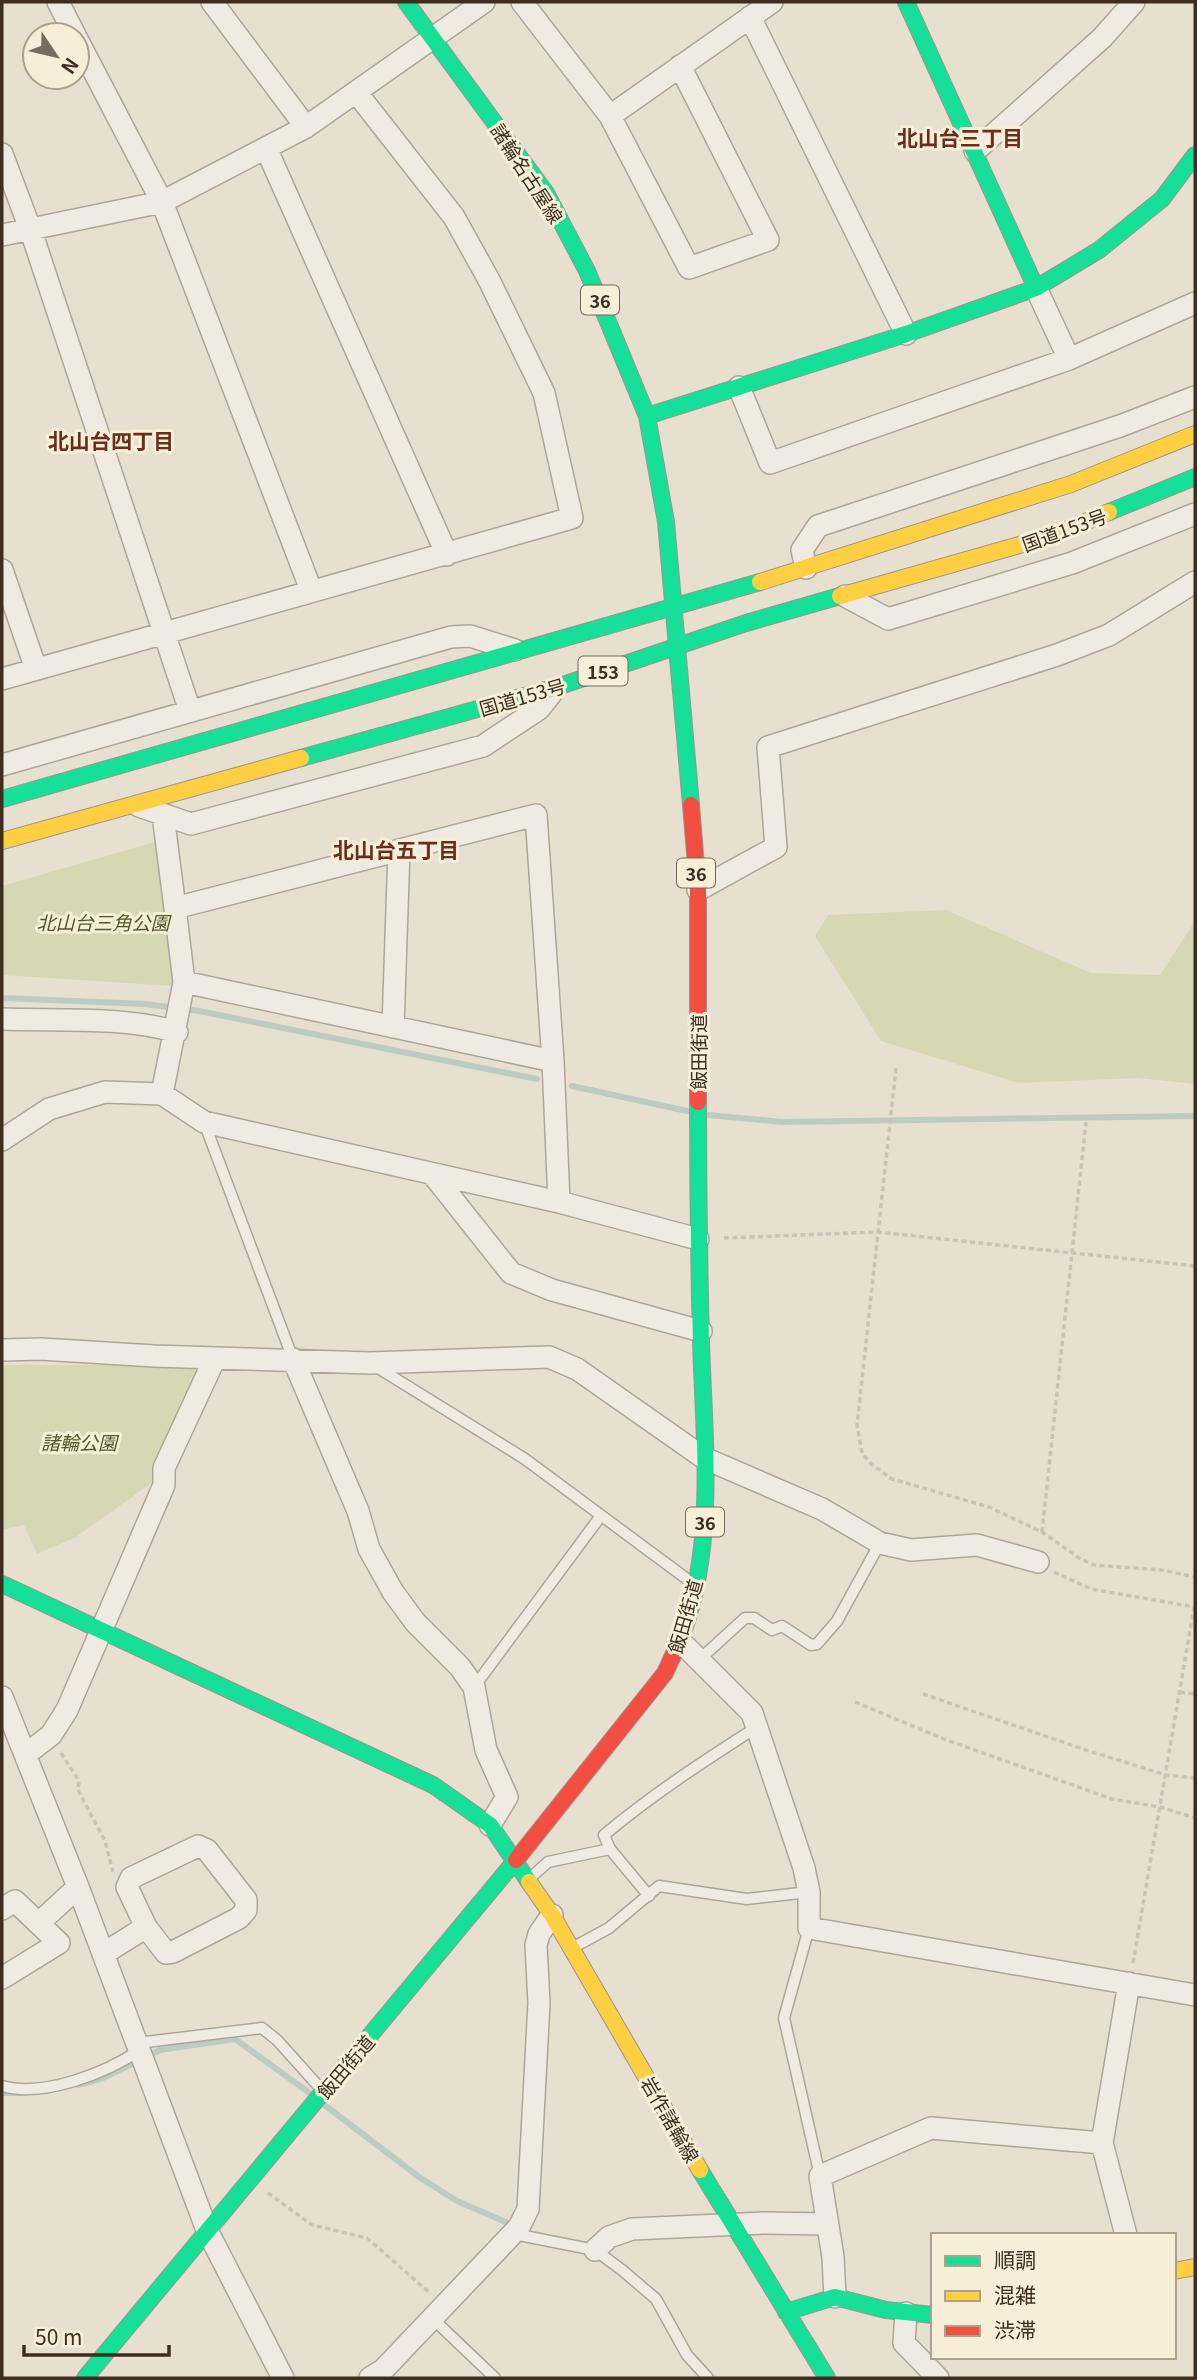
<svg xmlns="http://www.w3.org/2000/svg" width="1197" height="2380" viewBox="0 0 1197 2380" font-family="Georgia,'Noto Sans JP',serif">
  <rect width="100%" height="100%" fill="#e7e0d1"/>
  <!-- green -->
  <path fill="#d6d7b3" d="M155,842L174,986L2,975V886Z
    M946,910L1091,973L1160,975L1195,921V1084L1138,1078L1019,1083L881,1041L815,936L828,915Z
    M2,1365H205L153,1482L76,1537L37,1554L24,1525L2,1530Z"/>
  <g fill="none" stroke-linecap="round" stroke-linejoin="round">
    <!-- stream -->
    <path stroke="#bcccc2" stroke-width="6" d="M2,998L145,1004L199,1011L537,1079
      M572,1086L687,1111
      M708,1115L782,1122L1195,1116
      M78,2085L103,2078L160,2050L235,2039L311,2094
      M2,2093H23
      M322,2103L419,2177L457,2201L508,2223"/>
    <defs>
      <path id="lane" d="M204,1122L293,1359
        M375,1366L525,1459L691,1582
        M699,1660L745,1618H754L772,1630L782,1626L811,1645L817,1644L837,1621L880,1543
        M474,1687L600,1517
        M610,1849L604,1835C653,1794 704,1761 757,1727
        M529,1879L548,1862L610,1849L649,1896
        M809,1928L784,2018L820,2176
        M574,1947L609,1928L659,1886L747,1899L809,1892
        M137,2043L262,2028L277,2040L321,2089
        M2,2086C43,2098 106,2073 140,2050
        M514,2234L595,2250L622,2270L656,2299L687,2355L708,2378
        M432,2318L495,2378"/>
      <path id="street" d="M58,2L75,35
        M212,2L306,127
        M522,2L610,116L772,2
        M750,17L906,334
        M77,39L162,202L311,590
        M610,116L689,268L768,240L680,66
        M266,148L447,555
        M975,151L1102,38L1134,2
        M2,154L31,231L190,711
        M2,235L162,202L306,127L484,2
        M1036,288L1069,359
        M739,387L770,463L1069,359L1195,303
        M806,568L802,550L818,526L1120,426L1195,397
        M2,570L36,669
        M845,596L888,619L1072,563L1195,514
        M2,679L572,518L544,393L489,280L454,217L356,92
        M2,765L451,637L470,636L515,650
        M139,806L191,824L483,746L539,709L551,694
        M163,815L175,908
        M698,890L776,847L768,747L1057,655L1109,635L1195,582
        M184,982L553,1061
        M2,1019C58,1021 122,1016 177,1032
        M393,1027L399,850
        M162,1094L184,982L175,908L536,815L553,1061L559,1202
        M2,1140L49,1109L105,1092L162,1094L204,1122L559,1202L698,1239
        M434,1176L511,1273L552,1290L701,1331
        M2,1350L41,1349L154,1356L370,1363L549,1357L577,1369L704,1458L822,1509L880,1543L911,1550L977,1545L1038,1562
        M293,1359L358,1511L369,1549L393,1592L415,1622L460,1667L474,1687L486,1750L507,1797L490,1825
        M680,1641L752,1713L804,1868L809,1892V1928L1195,1995
        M2,1697L78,1887L207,2230L283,2378
        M25,1755L51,1735L67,1710L164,1485V1468L215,1358
        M2,1909L15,1901L59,1943L2,1978
        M40,1922L78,1887
        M103,1954L146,1927L127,1887L131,1878L198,1846L207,1850L246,1900V1910L239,1918L173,1952L166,1953L146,1927
        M1126,2235L1102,2143L1129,1983
        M595,2250L609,2237L632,2229L764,2223L826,2224
        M835,2297L833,2257L820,2176L931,2128L1102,2143
        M906,2313L904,2343L938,2378
        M370,2378L383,2370L519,2227L528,2209L539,2003L536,1945L539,1934L552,1915"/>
      <path id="fast" d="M406,2L546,193L587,271L647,416L666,522L691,805
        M906,2L1036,288
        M647,416L906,334L1036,288L1099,250L1162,199L1195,155
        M1109,512L1195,477
        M301,758L557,687L746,623L840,596
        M2,799L760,582
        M2,1584L433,1785L490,1825L529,1882
        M675,1651C718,1559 704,1441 701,1342C699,1262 698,1182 698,1102
        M700,2170L827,2378
        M786,2312L835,2297L886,2310L933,2315
        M85,2378L516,1860"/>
      <path id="slow" d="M760,582L1071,484L1195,434
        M840,596L1051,536L1109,512
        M2,841L301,758
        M529,1882L552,1915L700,2170
        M1174,2271L1195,2267"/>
      <path id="jam" d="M691,805L698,890V1102
        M516,1860L665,1673L675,1651"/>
    </defs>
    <!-- lane casing -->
    <use href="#lane" stroke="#ada599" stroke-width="13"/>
    <!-- street casing -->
    <use href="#street" stroke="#ada599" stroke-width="24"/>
    <!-- fast casing -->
    <use href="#fast" stroke="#9c958a" stroke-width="18"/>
    <!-- slow casing -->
    <use href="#slow" stroke="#9c958a" stroke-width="18"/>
    <!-- jam casing -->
    <use href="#jam" stroke="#9c958a" stroke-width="18"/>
    <!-- path -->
    <path stroke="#c8c2b9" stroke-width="3.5" stroke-dasharray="5 3.5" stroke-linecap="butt" d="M896,1068L857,1425L862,1453L871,1464L892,1479L989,1507L1042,1532L1079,1558L1094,1565L1162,1570L1195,1577
      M724,1238L877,1232L1195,1266
      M1042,1532L1086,1122
      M1054,1572L1091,1589L1195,1607
      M1180,1692L1195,1694
      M923,1694L1086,1750L1166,1775L1195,1778
      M855,1702L944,1739L1112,1799L1160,1807L1195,1818
      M61,1753L79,1781L78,1790L105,1841L113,1872
      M1133,1963L1194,1607
      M268,2193L312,2225L367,2238L430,2293"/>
    <!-- lane -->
    <use href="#lane" stroke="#efebe3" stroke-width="10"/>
    <!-- street -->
    <use href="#street" stroke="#efebe3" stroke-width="21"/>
    <!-- fast -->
    <use href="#fast" stroke="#16e098" stroke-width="16"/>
    <!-- slow -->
    <use href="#slow" stroke="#ffcf43" stroke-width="16"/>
    <!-- jam -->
    <use href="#jam" stroke="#f24e42" stroke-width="16"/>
  </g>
  <g text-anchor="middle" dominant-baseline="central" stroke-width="6" stroke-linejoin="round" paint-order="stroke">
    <!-- shield labels -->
    <g fill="#f7eed8" stroke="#756857" stroke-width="2">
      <rect x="581" y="285.5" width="38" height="29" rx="5"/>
      <rect x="578.5" y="656.5" width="49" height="29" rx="5"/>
      <rect x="677" y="858.5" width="38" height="29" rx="5"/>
      <rect x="686" y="1507.5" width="38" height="29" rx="5"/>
    </g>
    <g font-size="18" font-weight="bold" fill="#3d2e20">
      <text x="600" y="300">36</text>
      <text x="603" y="671">153</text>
      <text x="696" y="873">36</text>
      <text x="705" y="1522">36</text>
    </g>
    <!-- street labels -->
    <g font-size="19" fill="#3d2e20" stroke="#f7eed8">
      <text transform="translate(528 173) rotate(57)">諸輪名古屋線</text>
      <text transform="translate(1064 529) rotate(-20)">国道153号</text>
      <text transform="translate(522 696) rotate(-16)">国道153号</text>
      <text transform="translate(697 1052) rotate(-90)">飯田街道</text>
      <text transform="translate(684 1616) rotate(-74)">飯田街道</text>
      <text transform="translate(345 2066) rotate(-50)">飯田街道</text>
      <text transform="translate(671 2119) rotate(60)">岩作諸輪線</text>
    </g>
    <!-- park labels -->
    <g font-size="19" font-style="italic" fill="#4d5a26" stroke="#f7eed8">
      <text x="103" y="921">北山台三角公園</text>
      <text x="79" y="1441">諸輪公園</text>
    </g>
    <!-- neighbourhood labels -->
    <g font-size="21" font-weight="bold" fill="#6b2e1e" stroke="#f7eed8">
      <text x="960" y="137">北山台三丁目</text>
      <text x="111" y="440">北山台四丁目</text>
      <text x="396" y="849">北山台五丁目</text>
    </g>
  </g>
  <!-- border -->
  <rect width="1197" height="2380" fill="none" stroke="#3d2e20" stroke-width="7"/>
  <!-- legend -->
  <rect x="931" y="2233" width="245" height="126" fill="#f7eed8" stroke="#ada18e" stroke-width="2"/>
  <rect x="945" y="2256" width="35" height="10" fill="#16e098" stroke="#ada18e" stroke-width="2"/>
  <text x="994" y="2268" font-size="21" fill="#3d2e20">順調</text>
  <rect x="945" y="2291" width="35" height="10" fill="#ffcf43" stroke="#ada18e" stroke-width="2"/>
  <text x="994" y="2303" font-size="21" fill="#3d2e20">混雑</text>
  <rect x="945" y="2326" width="35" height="10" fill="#f24e42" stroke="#ada18e" stroke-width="2"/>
  <text x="994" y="2338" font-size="21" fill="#3d2e20">渋滞</text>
  <!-- north arrow -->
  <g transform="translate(56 56) rotate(125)"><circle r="33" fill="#f7eed8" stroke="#ada18e" stroke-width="2"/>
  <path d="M0-5L12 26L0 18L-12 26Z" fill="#786c5e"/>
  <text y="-10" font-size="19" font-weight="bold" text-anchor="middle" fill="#3d2e20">N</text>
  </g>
  <!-- scale -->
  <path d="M24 2345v10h145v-10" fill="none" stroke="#3d2e20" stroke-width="3.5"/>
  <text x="35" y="2345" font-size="21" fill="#3d2e20" stroke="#f7eed8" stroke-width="5" paint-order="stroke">50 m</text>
</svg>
